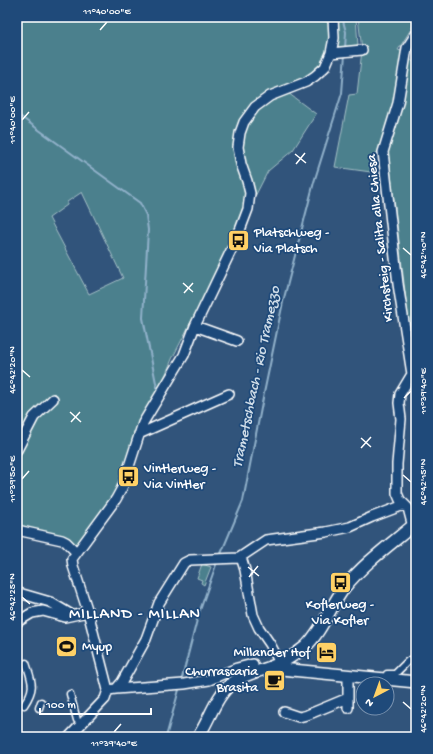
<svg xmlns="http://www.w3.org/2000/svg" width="433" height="754" viewBox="0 0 433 754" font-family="'Gochi Hand',sans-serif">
  <rect width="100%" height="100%" fill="#31547b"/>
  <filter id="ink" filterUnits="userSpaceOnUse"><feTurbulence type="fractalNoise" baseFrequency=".025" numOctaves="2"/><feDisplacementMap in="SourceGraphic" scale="8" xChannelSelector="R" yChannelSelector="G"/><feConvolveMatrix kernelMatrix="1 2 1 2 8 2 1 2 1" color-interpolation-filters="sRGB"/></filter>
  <g filter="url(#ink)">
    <!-- green -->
    <path fill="#4b808d" stroke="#a5c0c6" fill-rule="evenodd" d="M17,17H305L327,22L331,27L328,53L317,71L288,93L316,114L293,150L268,171L172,359L118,490L77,545L70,541L17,527ZM82,192L123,278L89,294L49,218L67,205V202Z
      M336,17H356L358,46L335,48Z
      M358,17H416V21L398,50L410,54L411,60L416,64V368L411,341L388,150L375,153L371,172L335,167L349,95L357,94L362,50Z
      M202,564L211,567L204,585L201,583L202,580L197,578Z"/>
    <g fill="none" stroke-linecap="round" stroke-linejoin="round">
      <!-- stream -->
      <path stroke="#91b1ca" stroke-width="2" d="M342,17L346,32L345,49
        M17,114L140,203L146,215L148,230L143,318L157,388
        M220,556L243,501L263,398L283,302L314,182L342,93L345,54
        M181,682L198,616L217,562
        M166,737L180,686"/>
      <defs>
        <path id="pedestrian" d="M387,674H395L408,661L416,660
          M70,694L77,720
          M24,705C36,687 32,682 26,663
          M39,708L41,702"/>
        <path id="minor" d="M416,34L407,48L398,103L383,152L398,284L412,374L400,394L399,403L401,419L397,464V493L400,500L408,508L414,531L416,533
          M331,53L362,50
          M195,326L237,341
          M139,434L229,394
          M17,450L34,417L53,399
          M17,530L62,540L66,542L76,552
          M241,557L245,570L253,615L259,628L270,644L280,663
          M19,593L50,602L72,615
          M17,622L32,613L43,611L65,617L88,612
          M348,676V708
          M116,689L184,684L209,680L237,668L253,664
          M108,690L116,689L122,682L146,639L159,603L184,563L190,560L239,558L266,540L326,532L350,527L372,517L404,505
          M284,712L299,717L307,715L348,698
          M69,737L105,699L108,690L88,612L73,566L72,559L116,499L122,488L143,423L184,355L195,326L237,238L248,209L250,193L247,181L241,164L238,147L240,133L244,122L255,107L270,96L306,82L315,76L325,67L331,53L334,38L333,17"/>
        <path id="tertiary" d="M271,668L416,682
          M198,737C210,719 215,697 232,683C242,675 256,672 268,668C282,663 294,656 305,647C322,631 330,607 344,588C364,563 391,544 416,523"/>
      </defs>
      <!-- pedestrian casing -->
      <use href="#pedestrian" stroke="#fff" stroke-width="9"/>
      <!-- minor casing -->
      <use href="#minor" stroke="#fff" stroke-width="12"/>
      <!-- tertiary casing -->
      <use href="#tertiary" stroke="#fff" stroke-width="14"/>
      <!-- pedestrian -->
      <use href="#pedestrian" stroke="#1f4a7a" stroke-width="6"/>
      <!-- minor -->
      <use href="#minor" stroke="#1f4a7a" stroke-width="9"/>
      <!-- tertiary -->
      <use href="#tertiary" stroke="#1f4a7a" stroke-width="11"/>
    </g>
  </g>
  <!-- ticks -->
  <path fill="none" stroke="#fff" stroke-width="1.5" d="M100,30L107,22M22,120L29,112M295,154L306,163M296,164L305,153M403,248L411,255M183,283L193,292M184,293L193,283M22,370L30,377M404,398L411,391M70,412L81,422M71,422L80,412M361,438L371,447M361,448L371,437M403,475L411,482M22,479L29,471M248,567L259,576M249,577L258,566M22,597L30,604M403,702L411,709M114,732L121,724"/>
  <!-- icons -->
  <defs>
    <symbol id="bus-square" viewBox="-11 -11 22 22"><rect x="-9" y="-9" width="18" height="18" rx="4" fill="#ffd166" stroke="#1f4a7a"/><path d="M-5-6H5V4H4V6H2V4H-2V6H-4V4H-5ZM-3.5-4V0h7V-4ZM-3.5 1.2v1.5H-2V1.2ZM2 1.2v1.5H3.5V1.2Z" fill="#111"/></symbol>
    <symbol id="stadium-square" viewBox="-11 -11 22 22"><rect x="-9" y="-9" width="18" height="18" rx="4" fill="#ffd166" stroke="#1f4a7a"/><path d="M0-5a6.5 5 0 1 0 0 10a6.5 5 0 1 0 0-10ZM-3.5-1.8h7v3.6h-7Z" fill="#111"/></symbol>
    <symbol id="hotel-square" viewBox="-11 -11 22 22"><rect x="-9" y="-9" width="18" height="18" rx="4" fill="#ffd166" stroke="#1f4a7a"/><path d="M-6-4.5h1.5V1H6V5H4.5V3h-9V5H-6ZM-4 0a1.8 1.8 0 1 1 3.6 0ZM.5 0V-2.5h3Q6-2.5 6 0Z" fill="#111"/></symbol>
    <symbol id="cafe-square" viewBox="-11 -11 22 22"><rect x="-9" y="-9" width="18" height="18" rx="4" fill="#ffd166" stroke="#1f4a7a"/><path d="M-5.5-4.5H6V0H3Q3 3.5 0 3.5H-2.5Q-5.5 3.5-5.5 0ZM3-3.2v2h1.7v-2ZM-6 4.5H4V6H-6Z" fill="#111"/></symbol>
  </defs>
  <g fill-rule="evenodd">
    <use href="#bus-square" x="226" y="228" width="25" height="25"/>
    <use href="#bus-square" x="116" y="464" width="25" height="25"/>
    <use href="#bus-square" x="328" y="570" width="25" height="25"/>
    <use href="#stadium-square" x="54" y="634" width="25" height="25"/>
    <use href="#hotel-square" x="314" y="640" width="25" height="25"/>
    <use href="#cafe-square" x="262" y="668" width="25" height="25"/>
  </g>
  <g text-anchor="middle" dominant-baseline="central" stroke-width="3.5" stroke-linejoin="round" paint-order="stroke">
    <!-- poi labels -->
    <g font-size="14" fill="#fff" stroke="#1f4a7a" text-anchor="start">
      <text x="254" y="233">Platschweg -<tspan x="254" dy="16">Via Platsch</tspan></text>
      <text x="144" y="469">Vintlerweg -<tspan x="144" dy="16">Via Vintler</tspan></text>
      <text x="340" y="605" text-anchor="middle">Koflerweg -<tspan x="340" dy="16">Via Kofler</tspan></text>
      <text x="82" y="647">Myup</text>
      <text x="310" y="653" text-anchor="end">Millander Hof</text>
      <text x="258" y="672" text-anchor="end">Churrascaria<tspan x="258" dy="16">Brasita</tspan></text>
    </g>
    <!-- street labels -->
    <g font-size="14" fill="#fff" stroke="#1f4a7a">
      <text transform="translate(381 238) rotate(-96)">Kirchsteig - Salita alla Chiesa</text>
    </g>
    <!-- water labels -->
    <g font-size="15" font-style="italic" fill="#d1dee9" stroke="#1f4a7a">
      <text transform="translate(257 377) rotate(-78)">Trametschbach - Rio Tramezzo</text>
    </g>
    <!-- quarter labels -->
    <g font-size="16" letter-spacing="1" fill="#fff" stroke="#1f4a7a">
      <text x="135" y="615">MILLAND - MILLAN</text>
    </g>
  </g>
  <!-- margin -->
  <rect width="433" height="754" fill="none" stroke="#1f4a7a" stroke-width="44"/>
  <!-- north arrow -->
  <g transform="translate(375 696) rotate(221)"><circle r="19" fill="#1f4a7a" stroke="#7992af"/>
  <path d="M0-3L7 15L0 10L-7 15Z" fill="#ffd166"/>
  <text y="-6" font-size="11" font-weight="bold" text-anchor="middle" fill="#ffffff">N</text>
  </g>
  <!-- scale -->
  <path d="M40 708v6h111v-6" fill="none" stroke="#ffffff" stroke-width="2"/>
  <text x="46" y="708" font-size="12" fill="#ffffff" stroke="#1f4a7a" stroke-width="3" paint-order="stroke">100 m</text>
  <rect x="22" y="22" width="389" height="710" fill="none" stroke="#fff" stroke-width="1.5"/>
  <g font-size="10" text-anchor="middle" fill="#fff">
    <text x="107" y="14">11°40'00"E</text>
    <text transform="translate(11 120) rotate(-90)" y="4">11°40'00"E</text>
    <text transform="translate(422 255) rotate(-90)" y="4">46°42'10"N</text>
    <text transform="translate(11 370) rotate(-90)" y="4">46°42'20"N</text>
    <text transform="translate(422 391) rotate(-90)" y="4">11°39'40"E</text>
    <text transform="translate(11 479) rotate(-90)" y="4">11°39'50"E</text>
    <text transform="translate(422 482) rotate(-90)" y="4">46°42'15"N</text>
    <text transform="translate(11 597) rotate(-90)" y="4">46°42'25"N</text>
    <text transform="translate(422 709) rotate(-90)" y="4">46°42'20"N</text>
    <text x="114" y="746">11°39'40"E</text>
  </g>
</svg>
